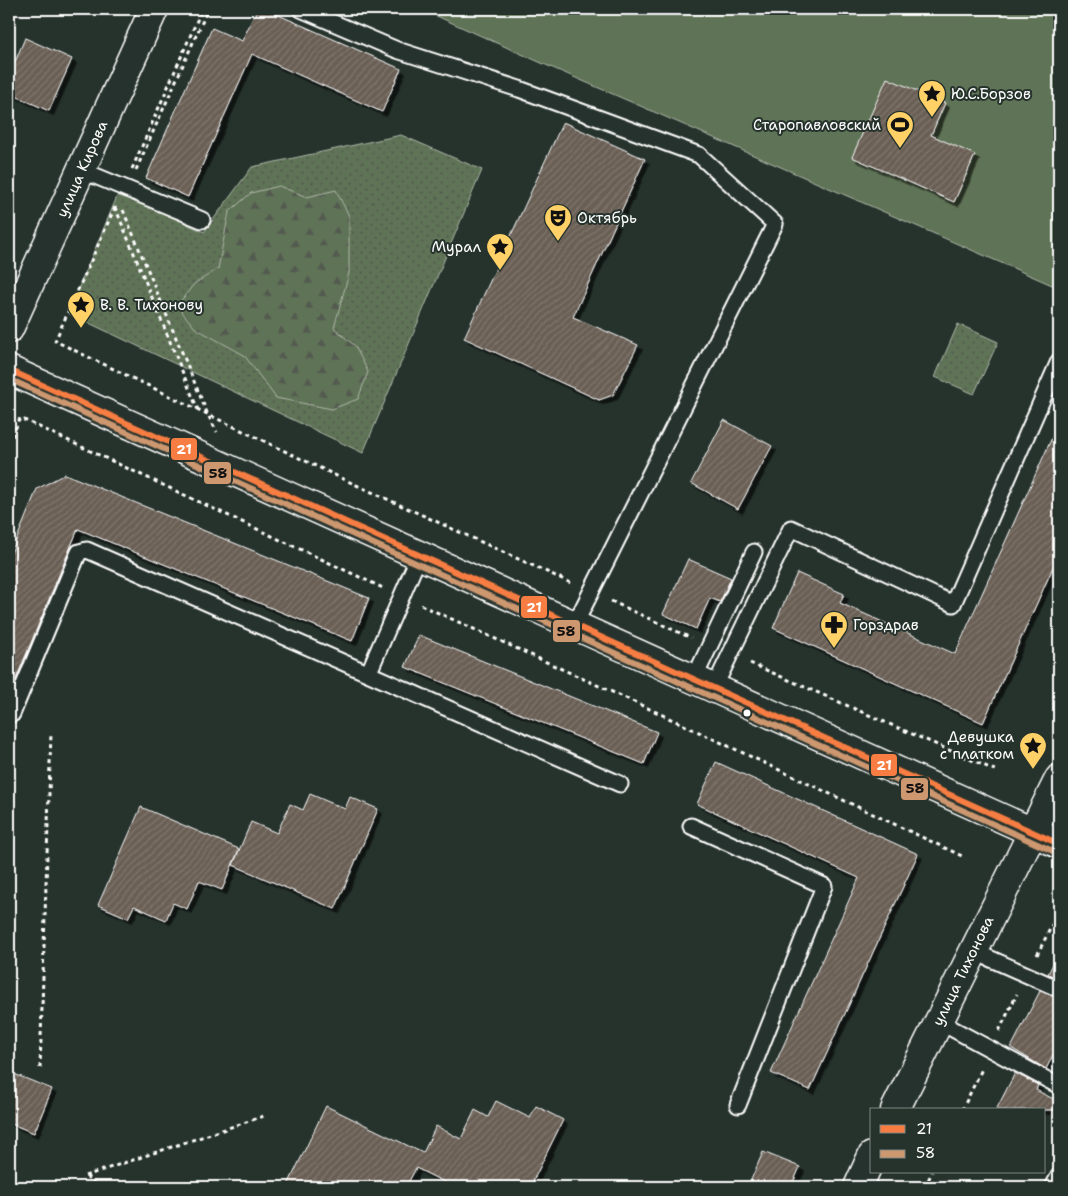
<svg xmlns="http://www.w3.org/2000/svg" width="1068" height="1196" viewBox="0 0 1068 1196" font-family="'Shantell Sans',sans-serif">
  <defs>
    <pattern id="grass-dots" width="8" height="8" patternUnits="userSpaceOnUse" patternTransform="scale(1.25)"><rect width="8" height="8" fill="#5f7356"/><path d="M2 2h.1M6 6h.1" fill="none" stroke="#535a50" stroke-width="1.8" stroke-linecap="round"/></pattern>
    <pattern id="forest-firs" width="22" height="20" patternUnits="userSpaceOnUse" patternTransform="scale(1.25)"><rect width="22" height="20" fill="#5f7356"/><path d="M5 1l3.5 6h-7zM16 11l3.5 6h-7z" fill="#535a50"/></pattern>
    <pattern id="building-hatch" width="6" height="6" patternUnits="userSpaceOnUse" patternTransform="scale(1.25)"><rect width="6" height="6" fill="#6a5f55"/><path d="M-1 1l2-2M0 6l6-6M5 7l2-2" fill="none" stroke="#80776e"/></pattern>
    <filter id="shadow"><feDropShadow dx="4.5" dy="4.5" stdDeviation="0" flood-color="#0009"/></filter>
  </defs>
  <rect width="100%" height="100%" fill="#26332d"/>
  <filter id="ink" filterUnits="userSpaceOnUse"><feTurbulence type="fractalNoise" baseFrequency=".02" numOctaves="2"/><feDisplacementMap in="SourceGraphic" scale="10" xChannelSelector="R" yChannelSelector="G"/><feConvolveMatrix kernelMatrix="1 2 1 2 8 2 1 2 1" color-interpolation-filters="sRGB"/></filter>
  <g filter="url(#ink)">
    <!-- grass -->
    <path fill="url(#grass-dots)" stroke="#afb9aa" d="M401,135L482,170L363,453L68,313L119,192L204,232L252,167Z
      M958,324L998,342L974,394L935,377Z"/>
    <!-- forest -->
    <path fill="url(#forest-firs)" stroke="#afb9aa" d="M279,186L307,197L336,190L349,216V273L334,328L355,346L368,372L358,399L332,409L276,398L244,355L195,328L177,306L194,284L218,269L229,212L251,193Z"/>
    <!-- pitch -->
    <path fill="#5f7356" stroke="#afb9aa" d="M421,9H1059V288L546,65Z"/>
    <!-- building -->
    <path fill="url(#building-hatch)" stroke="#fff" filter="url(#shadow)" d="M257,9H265L401,69L382,112L252,54L188,197L146,178L212,28L242,41Z
      M25,38L72,59L49,111L9,93V76Z
      M887,78L945,103L931,135L975,155L954,202L852,157Z
      M563,122L645,159L573,317L638,345L613,395L599,400L464,338Z
      M724,420L772,446L738,509L691,483Z
      M1059,422V554L983,723L773,628L797,573L844,594L840,603L955,654Z
      M65,474L369,598L352,641L78,529L9,696V558L37,489Z
      M688,559L731,578L720,602L710,598L696,629L663,614Z
      M419,635L657,732L644,764L405,667Z
      M716,762L918,854L810,1090L771,1073L859,878L697,804Z
      M310,794L345,809L350,797L378,809L335,909L233,865L251,822L277,833L290,804L303,810Z
      M141,807L239,849L222,890L199,881L187,909L173,903L166,920L134,906L128,918L98,905Z
      M1059,952V979L1048,974Z
      M1040,991L1059,998V1043L1046,1069L1011,1048Z
      M9,1072L52,1089L34,1133L9,1123Z
      M1015,1073L1038,1085L1036,1090L1059,1102V1110H996Z
      M496,1101L530,1118L536,1106L563,1120L530,1187H454L416,1168L406,1187H287L326,1106L423,1153L436,1126L461,1139L475,1110L488,1117Z
      M763,1152L800,1167L791,1187H748Z"/>
    <g fill="none" stroke-linecap="round" stroke-linejoin="round">
      <defs>
        <path id="lane" d="M301,9L397,50L519,89L699,155L775,224L574,626
          M81,170L202,220
          M369,672L419,556
          M693,681L754,552
          M713,690L791,528L953,604L1059,361
          M12,714L79,552L87,550L620,784
          M691,826L824,886L738,1105
          M973,951L1059,989
          M938,1021L1059,1086
          M1053,1187L1059,1176"/>
        <path id="street" d="M9,329L154,9
          M895,1110L1059,779
          M858,1187L872,1156"/>
        <path id="secondary" d="M9,370L1059,844"/>
      </defs>
      <!-- lane casing -->
      <use href="#lane" stroke="#fff" stroke-width="19"/>
      <!-- street casing -->
      <use href="#street" stroke="#fff" stroke-width="31"/>
      <!-- secondary casing -->
      <use href="#secondary" stroke="#fff" stroke-width="31"/>
      <!-- path -->
      <path stroke="#fff" stroke-width="3" stroke-dasharray="4 4" stroke-linecap="butt" d="M132,169L202,9
        M136,170L208,9
        M115,207L55,341L341,478L571,583
        M115,207L198,410
        M123,210L208,415L217,432
        M9,444L20,418L383,588
        M611,601L691,638
        M421,605L654,711L962,856
        M750,663L999,772
        M1037,955L1059,911
        M999,1031L1017,994
        M40,1068L51,733
        M962,1110L982,1069
        M85,1176L267,1115
        M86,1176L99,1187
        M925,1187L932,1172"/>
      <!-- lane -->
      <use href="#lane" stroke="#26332d" stroke-width="15"/>
      <!-- street -->
      <use href="#street" stroke="#26332d" stroke-width="28"/>
      <!-- secondary -->
      <use href="#secondary" stroke="#26332d" stroke-width="28"/>
      <defs>
        <path id="bus-1" d="M9,370L1059,844"/>
        <path id="bus-2" d="M9,379L1055,852"/>
      </defs>
      <!-- bus-1 casing -->
      <use href="#bus-1" stroke="#26332d" stroke-width="10"/>
      <!-- bus-2 casing -->
      <use href="#bus-2" stroke="#26332d" stroke-width="10"/>
      <!-- bus-1 -->
      <use href="#bus-1" stroke="#f77d43" stroke-width="6"/>
      <!-- bus-2 -->
      <use href="#bus-2" stroke="#cd976f" stroke-width="6"/>
    </g>
  </g>
  <!-- icons -->
  <defs>
    <symbol id="sight-pin" viewBox="-11 -11 22 30"><path d="M0 17L-7.5 6A9.5 9.5 0 1 1 7.5 6Z" fill="#ffd166" stroke="#26332d"/><path d="M0-6L1.8-2.2L6-1.7L2.9 1.2L3.7 5.4L0 3.3L-3.7 5.4L-2.9 1.2L-6-1.7L-1.8-2.2Z" fill="#111"/></symbol>
    <symbol id="stadium-pin" viewBox="-11 -11 22 30"><path d="M0 17L-7.5 6A9.5 9.5 0 1 1 7.5 6Z" fill="#ffd166" stroke="#26332d"/><path d="M0-5a6.5 5 0 1 0 0 10a6.5 5 0 1 0 0-10ZM-3.5-1.8h7v3.6h-7Z" fill="#111"/></symbol>
    <symbol id="theatre-pin" viewBox="-11 -11 22 30"><path d="M0 17L-7.5 6A9.5 9.5 0 1 1 7.5 6Z" fill="#ffd166" stroke="#26332d"/><path d="M-5-5.5Q0-4 5-5.5V0Q5 5 0 6Q-5 5-5 0ZM-3.3-2.5H-1v1.5H-3.3ZM1-2.5H3.3v1.5H1ZM-2.8 1Q0 5.5 2.8 1Z" fill="#111"/></symbol>
    <symbol id="pharmacy-pin" viewBox="-11 -11 22 30"><path d="M0 17L-7.5 6A9.5 9.5 0 1 1 7.5 6Z" fill="#ffd166" stroke="#26332d"/><path d="M-2-6h4v4h4v4h-4v4h-4v-4h-4v-4h4Z" fill="#111"/></symbol>
  </defs>
  <g fill-rule="evenodd">
    <use href="#sight-pin" x="916" y="78" width="32" height="43"/>
    <use href="#stadium-pin" x="884" y="109" width="32" height="43"/>
    <use href="#theatre-pin" x="542" y="202" width="32" height="43"/>
    <use href="#sight-pin" x="484" y="231" width="32" height="43"/>
    <use href="#sight-pin" x="65" y="289" width="32" height="43"/>
    <use href="#pharmacy-pin" x="818" y="609" width="32" height="43"/>
    <use href="#sight-pin" x="1017" y="730" width="32" height="43"/>
  </g>
  <!-- markers -->
  <circle fill="#fff" stroke="#26332d" stroke-width="2" cx="747" cy="713" r="4.5"/>
  <g text-anchor="middle" dominant-baseline="central" stroke-width="4" stroke-linejoin="round" paint-order="stroke">
    <!-- poi labels -->
    <g font-size="15" fill="#fff" stroke="#26332d" text-anchor="start">
      <text x="951" y="94">Ю.С.Борзов</text>
      <text x="881" y="125" text-anchor="end">Старопавловский</text>
      <text x="577" y="218">Октябрь</text>
      <text x="481" y="247" text-anchor="end">Мурал</text>
      <text x="100" y="305">В. В. Тихонову</text>
      <text x="853" y="625">Горздрав</text>
      <text x="1014" y="737" text-anchor="end">Девушка<tspan x="1014" dy="17">с платком</tspan></text>
    </g>
    <!-- street labels -->
    <g font-size="15" fill="#fff" stroke="#26332d">
      <text transform="translate(82 169) rotate(-66)">улица Кирова</text>
      <text transform="translate(963 971) rotate(-64)">улица Тихонова</text>
    </g>
  </g>
  <g stroke="#26332d" stroke-width="2">
    <rect x="170" y="437" width="28" height="24" rx="5" fill="#f77d43"/>
    <rect x="203" y="461" width="29" height="24" rx="5" fill="#cd976f"/>
    <rect x="520" y="595" width="28" height="24" rx="5" fill="#f77d43"/>
    <rect x="552" y="619" width="29" height="24" rx="5" fill="#cd976f"/>
    <rect x="870" y="753" width="28" height="24" rx="5" fill="#f77d43"/>
    <rect x="900" y="777" width="29" height="24" rx="5" fill="#cd976f"/>
  </g>
  <g font-size="14" text-anchor="middle" font-weight="bold" fill="#fff">
    <text x="184" y="454">21</text>
    <text x="534" y="612">21</text>
    <text x="884" y="770">21</text>
  </g>
  <g font-size="14" text-anchor="middle" font-weight="bold" fill="#111">
    <text x="218" y="478">58</text>
    <text x="566" y="636">58</text>
    <text x="915" y="793">58</text>
  </g>
  <!-- margin -->
  <rect width="1068" height="1196" fill="none" stroke="#26332d" stroke-width="30"/>
  <rect x="15" y="15" width="1038" height="1166" fill="none" stroke="#fff" stroke-width="2" filter="url(#ink)"/>
  <!-- legend -->
  <rect x="870" y="1108" width="175" height="65" fill="#26332d" stroke="#7d8581"/>
  <rect x="880" y="1125" width="25" height="8" fill="#f77d43" stroke="#7d8581"/>
  <text x="916" y="1134" font-size="15" fill="#ffffff">21</text>
  <rect x="880" y="1150" width="25" height="8" fill="#cd976f" stroke="#7d8581"/>
  <text x="916" y="1158" font-size="15" fill="#ffffff">58</text>
</svg>
